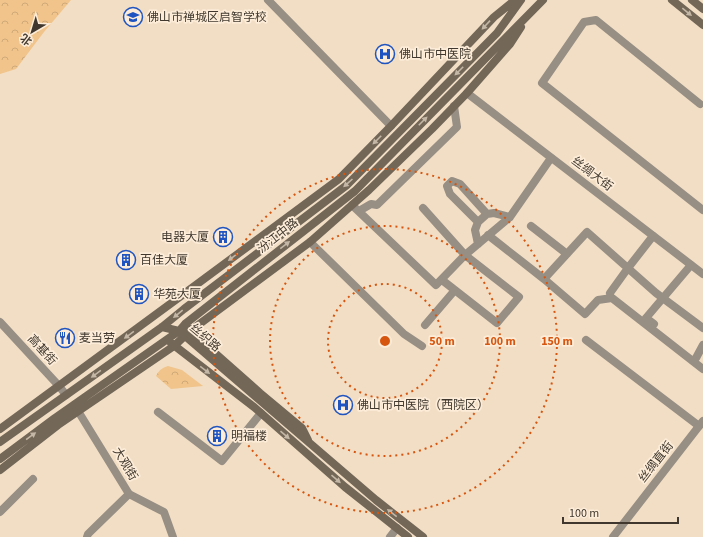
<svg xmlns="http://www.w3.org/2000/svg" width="703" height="537" viewBox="0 0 703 537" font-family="'Source Sans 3','Noto Sans SC',sans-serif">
  <defs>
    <pattern id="forest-crowns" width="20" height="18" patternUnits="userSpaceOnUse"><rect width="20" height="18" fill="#f0c48b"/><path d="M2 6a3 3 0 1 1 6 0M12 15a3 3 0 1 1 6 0" fill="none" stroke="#cfa978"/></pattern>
  </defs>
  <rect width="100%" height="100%" fill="#f2dec5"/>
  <!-- forest -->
  <path fill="url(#forest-crowns)" d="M0,0H71L44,32L16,69L0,74Z
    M168,366L182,370L203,386L171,389L156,376C159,370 162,368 168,366Z"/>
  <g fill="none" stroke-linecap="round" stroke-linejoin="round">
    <!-- minor -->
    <path stroke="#978e84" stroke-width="8" d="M268,0L391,126
      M700,104L596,20L584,22L542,83L703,210
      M352,205L436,285L465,255L510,217L551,158
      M423,208L465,255L519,297L497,323L442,280
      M359,211L371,204L377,205L457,127L454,106
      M478,222L450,194L447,186L452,181L460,184L487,214
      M531,226L567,254
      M488,235L544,279L585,314L598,300L612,298L703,369
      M310,242L404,334L422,346
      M478,244L475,230L478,222L487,214L494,213L510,217
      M544,279L587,232L656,293L703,328
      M610,293L628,268L653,236
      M654,324L646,318L691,265
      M425,325L455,290
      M586,340L699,426
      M696,358L703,345
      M158,412L222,461L261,413
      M0,512L33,479
      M87,537L88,534L129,494
      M390,537L397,528"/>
    <!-- tertiary -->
    <path stroke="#978e84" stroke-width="8" d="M467,93L703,274
      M0,322L59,386L66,395
      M78,411L129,494L164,512L173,537
      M613,537L703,421"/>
    <!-- secondary -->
    <path stroke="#736758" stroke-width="8" d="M672,0L703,25
      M692,0L703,9
      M162,327L179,331L185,336L376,500L423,537
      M187,327L190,331L260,393L302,428L308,440
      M171,343L254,407L345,487L408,537
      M0,429L181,296L339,179L391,126L494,17L515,0
      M0,442L162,327L184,309L347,185L497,33L521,0
      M0,459L55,418L179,331L185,324L355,191L543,0
      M0,470L58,425L174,346L190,331L310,242L369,190L432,129L467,93L510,44L521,27"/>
  </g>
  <!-- one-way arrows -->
  <defs><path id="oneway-solid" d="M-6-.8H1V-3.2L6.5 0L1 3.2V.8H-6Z"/></defs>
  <g fill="#c5b7a5">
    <use href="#oneway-solid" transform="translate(687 12) rotate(39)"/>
    <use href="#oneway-solid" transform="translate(486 25) rotate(133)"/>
    <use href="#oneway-solid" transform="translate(459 71) rotate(135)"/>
    <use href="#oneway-solid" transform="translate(423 121) rotate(-45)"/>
    <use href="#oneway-solid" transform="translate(377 140) rotate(135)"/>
    <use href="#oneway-solid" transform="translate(348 183) rotate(138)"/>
    <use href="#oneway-solid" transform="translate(285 245) rotate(-38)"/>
    <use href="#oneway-solid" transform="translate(233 257) rotate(143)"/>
    <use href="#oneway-solid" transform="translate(178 314) rotate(141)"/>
    <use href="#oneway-solid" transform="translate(129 335) rotate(144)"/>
    <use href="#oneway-solid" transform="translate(205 370) rotate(37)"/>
    <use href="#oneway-solid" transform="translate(96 374) rotate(144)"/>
    <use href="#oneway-solid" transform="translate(285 435) rotate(41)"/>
    <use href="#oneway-solid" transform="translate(31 436) rotate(-36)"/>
    <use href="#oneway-solid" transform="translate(336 479) rotate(41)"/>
    <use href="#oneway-solid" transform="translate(392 513) rotate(-142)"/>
  </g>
  <!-- distance rings -->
  <g fill="none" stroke="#d7560f" stroke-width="2" stroke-dasharray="2 4">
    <circle cx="385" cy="341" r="57"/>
    <circle cx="385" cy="341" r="115"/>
    <circle cx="385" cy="341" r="172"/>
  </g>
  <!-- icons -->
  <defs>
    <symbol id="school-ring" viewBox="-11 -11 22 22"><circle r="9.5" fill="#fcecd8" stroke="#1f54c1" stroke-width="1.5"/><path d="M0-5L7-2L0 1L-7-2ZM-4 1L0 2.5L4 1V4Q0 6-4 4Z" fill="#1f54c1"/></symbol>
    <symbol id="hospital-ring" viewBox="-11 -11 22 22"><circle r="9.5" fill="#fcecd8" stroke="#1f54c1" stroke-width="1.5"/><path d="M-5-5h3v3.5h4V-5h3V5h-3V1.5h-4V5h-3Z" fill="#1f54c1"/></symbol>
    <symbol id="building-ring" viewBox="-11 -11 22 22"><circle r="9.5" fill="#fcecd8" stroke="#1f54c1" stroke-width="1.5"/><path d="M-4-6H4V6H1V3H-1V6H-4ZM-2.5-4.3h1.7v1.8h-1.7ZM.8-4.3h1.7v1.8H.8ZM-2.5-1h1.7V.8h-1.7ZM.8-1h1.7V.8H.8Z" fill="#1f54c1"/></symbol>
    <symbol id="restaurant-ring" viewBox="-11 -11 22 22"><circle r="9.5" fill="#fcecd8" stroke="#1f54c1" stroke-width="1.5"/><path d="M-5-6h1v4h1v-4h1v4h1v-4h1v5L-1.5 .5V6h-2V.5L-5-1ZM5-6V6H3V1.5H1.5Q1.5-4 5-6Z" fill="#1f54c1"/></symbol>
  </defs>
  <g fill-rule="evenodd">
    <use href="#school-ring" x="122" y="6" width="22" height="22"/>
    <use href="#hospital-ring" x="374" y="43" width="22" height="22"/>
    <use href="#building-ring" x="212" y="226" width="22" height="22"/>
    <use href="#building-ring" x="115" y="249" width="22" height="22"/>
    <use href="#building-ring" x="128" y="283" width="22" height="22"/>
    <use href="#restaurant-ring" x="54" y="327" width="22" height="22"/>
    <use href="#hospital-ring" x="332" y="394" width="22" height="22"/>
    <use href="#building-ring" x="206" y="425" width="22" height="22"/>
  </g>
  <g text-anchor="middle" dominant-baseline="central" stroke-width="3.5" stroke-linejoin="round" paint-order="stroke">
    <!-- poi labels -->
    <g font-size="12" fill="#40382e" stroke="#fcecd8" text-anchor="start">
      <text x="147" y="17">佛山市禅城区启智学校</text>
      <text x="399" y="54">佛山市中医院</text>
      <text x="209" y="237" text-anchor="end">电器大厦</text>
      <text x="140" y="260">百佳大厦</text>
      <text x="153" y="294">华苑大厦</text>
      <text x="79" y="338">麦当劳</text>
      <text x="357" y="405">佛山市中医院（西院区）</text>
      <text x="231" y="436">明福楼</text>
    </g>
    <!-- street labels -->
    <g font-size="12" fill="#40382e" stroke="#fcecd8">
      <text transform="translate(592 174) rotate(37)">丝绸大街</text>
      <text transform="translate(278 236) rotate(-38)">汾江中路</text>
      <text transform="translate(205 338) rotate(40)">丝织路</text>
      <text transform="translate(42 350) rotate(48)">高基街</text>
      <text transform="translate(656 462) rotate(-52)">丝绸直街</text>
      <text transform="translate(125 464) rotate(59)">大观街</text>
    </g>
  </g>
  <circle cx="385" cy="341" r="6" fill="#d7560f" stroke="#fcecd8" stroke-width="2"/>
  <g font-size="12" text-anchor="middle" font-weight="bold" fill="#d7560f" stroke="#fcecd8" stroke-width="3.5" stroke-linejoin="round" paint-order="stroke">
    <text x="442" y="345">50 m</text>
    <text x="500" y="345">100 m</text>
    <text x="557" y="345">150 m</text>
  </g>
  <!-- north arrow -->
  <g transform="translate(32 32) rotate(218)" stroke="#fcecd8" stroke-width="3" paint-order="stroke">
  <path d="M0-3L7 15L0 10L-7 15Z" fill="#40382e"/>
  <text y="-6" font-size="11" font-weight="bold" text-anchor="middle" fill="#40382e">北</text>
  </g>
  <!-- scale -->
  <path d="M563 517v6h115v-6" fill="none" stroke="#40382e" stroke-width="2"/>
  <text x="569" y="517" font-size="12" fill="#40382e" stroke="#fcecd8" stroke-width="3" paint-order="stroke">100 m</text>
</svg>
